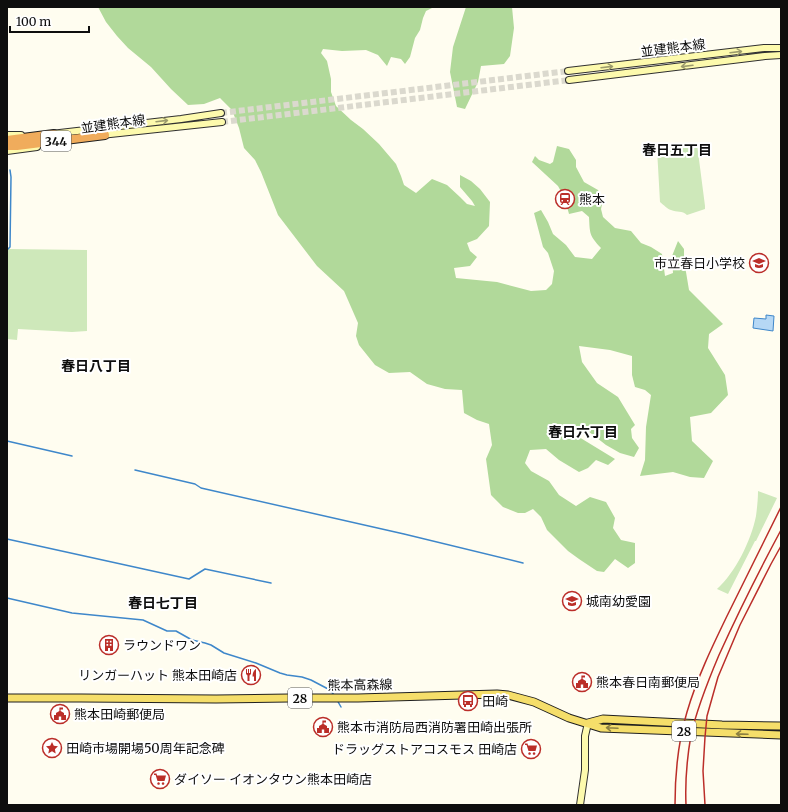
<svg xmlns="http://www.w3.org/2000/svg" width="788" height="812" viewBox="0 0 788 812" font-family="Merriweather,'Noto Sans JP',serif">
  <rect width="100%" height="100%" fill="#fffdf0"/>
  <!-- green -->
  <path fill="#cee8ba" d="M695,143L697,144L705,206V209L687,215C682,210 677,213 671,210C667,209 664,205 660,202L657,149L659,147Z
    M8,249L87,250V331L72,332L18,329L17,340L7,339Z
    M758,491L777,498L756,541H755L728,594L717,589C735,573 751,541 756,516C757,508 758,500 758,491Z"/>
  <!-- forest -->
  <path fill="#b1d99a" d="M98,7H434L426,11L423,18L420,30L415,38L410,57L405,64L401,59L391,57L387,66L378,55L366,50L342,51L323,49L321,53L327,61L331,79V92L336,106L351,120L363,129L379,144L396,164L401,176L404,185L416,193L432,179L447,185L460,197L467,204L475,206L472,201L460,187V175L471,181L480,189L490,202L489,226L477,239L467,243L470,251L477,257L470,266L454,268L456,278L497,282L531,291L546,290L552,284L554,271L548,253L543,247L534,213L541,210L548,222L553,234L566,245L575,257L592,259L601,248C589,235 590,234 589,217L582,211L569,214L565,199L558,186L532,162L535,156L539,160L550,164L553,162L557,146L569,149L576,160V167L584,182L598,190L603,200L601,209L603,217L615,228L631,231L641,243L651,247L662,254L665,276L673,273L672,256L678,241L684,249V264L686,272L689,290L723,324L709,334L708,348L725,375L728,395L711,413L690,417L692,441L713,461L704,478L690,477L673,472L640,476L645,460L646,427L651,395L645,390L635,387L632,375V356L610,350L579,346L582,362L597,383L618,397L635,425L631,429L632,438L639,448L634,457L620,453L606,445L588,431L575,429L574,434L615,459L608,465L596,460L588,468L579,472L559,460L546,449L530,450L525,463L531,471L549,481L559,495L576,506L590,497L606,502L615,518L613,528L621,540L635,543V563L628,568L615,559L604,572L597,571L579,559L568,551L547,530L541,517L533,509L525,513H518L503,507L491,495L486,459L492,445L489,424L477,420L464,413L462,390L445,389L427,384L410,372L389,373L375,365L359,345L356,336L358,323L344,291L317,266L278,215L261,172L255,160L244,148L239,128L232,110L220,98L204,104L188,105L171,89L151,67L128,48L117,36L106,22Z
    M466,7H512L514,28L510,56L504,64L481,66L478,82L465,109L457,107L450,72L453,47Z"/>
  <!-- water -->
  <path fill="#b6d8f5" stroke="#3e87ca" d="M766,315L774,316L773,331L753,328L754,318L766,319Z"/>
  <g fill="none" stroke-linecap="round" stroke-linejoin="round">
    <!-- stream -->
    <path stroke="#3e87ca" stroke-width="1.5" d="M7,250L10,247L11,177L10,170
      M7,441L72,456
      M135,470L195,484L201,488L404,534L523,563
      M7,539L189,579L205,569L271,583
      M7,598L72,613L143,620L167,631H176L192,640L205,643L211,645L224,653L256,663L280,673L287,675L302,677L311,680L330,690L334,695
      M337,700L341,707"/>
    <!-- secondary-tunnel -->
    <path stroke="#dbd9ce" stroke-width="6" stroke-dasharray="6 3" stroke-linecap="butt" d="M221,113L568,71
      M222,122L569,80"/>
    <defs>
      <path id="secondary" d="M568,71L764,48H781
        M569,80L765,56L781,55
        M51,134L181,119L221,113
        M7,135H21
        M101,135L222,122
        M7,151L37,147
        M580,805L585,770V736L588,723"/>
      <path id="primary" d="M7,698H81L216,699L289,698H358L497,694L508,695L534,702L569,718L601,728L781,735
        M588,723L603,719L722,725L781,726"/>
      <path id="motorway" d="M7,140L54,134
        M7,146H17L105,135"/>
    </defs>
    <!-- secondary casing -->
    <use href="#secondary" stroke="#303030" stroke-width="8"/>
    <!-- primary casing -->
    <use href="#primary" stroke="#1f1f1f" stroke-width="9"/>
    <!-- motorway casing -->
    <use href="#motorway" stroke="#1f1f1f" stroke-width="10"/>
    <!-- secondary -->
    <use href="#secondary" stroke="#fdfaad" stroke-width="6"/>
    <!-- primary -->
    <use href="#primary" stroke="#f5de6a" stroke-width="7"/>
    <!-- motorway -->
    <use href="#motorway" stroke="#f0ac5c" stroke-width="8"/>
    <!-- rail -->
    <path stroke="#bb2e29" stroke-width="1.5" d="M675,805C675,774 678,742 687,712C697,678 712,647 727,616C745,580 763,543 781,507
      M686,805C685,782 687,758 691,735C697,708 708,681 719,655C738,613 759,571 781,530
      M705,805L703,771L705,737L707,716L718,677L740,625L771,564L781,546"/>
  </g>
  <!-- one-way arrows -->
  <defs><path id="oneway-shaft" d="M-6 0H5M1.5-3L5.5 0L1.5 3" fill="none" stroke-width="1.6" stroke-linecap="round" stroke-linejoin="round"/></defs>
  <g stroke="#9d9c6d">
    <use href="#oneway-shaft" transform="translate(736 52) rotate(-7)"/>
    <use href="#oneway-shaft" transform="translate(687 66) rotate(173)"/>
    <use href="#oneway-shaft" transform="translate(607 67) rotate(-7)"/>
    <use href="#oneway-shaft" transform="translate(162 121) rotate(-7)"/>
  </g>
  <g stroke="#8d8041">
    <use href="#oneway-shaft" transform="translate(612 728) rotate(-177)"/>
    <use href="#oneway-shaft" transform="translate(742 734) rotate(-178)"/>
  </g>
  <!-- icons -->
  <defs>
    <symbol id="station-ring" viewBox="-11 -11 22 22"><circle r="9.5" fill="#fff" stroke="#bb2e29" stroke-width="1.5"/><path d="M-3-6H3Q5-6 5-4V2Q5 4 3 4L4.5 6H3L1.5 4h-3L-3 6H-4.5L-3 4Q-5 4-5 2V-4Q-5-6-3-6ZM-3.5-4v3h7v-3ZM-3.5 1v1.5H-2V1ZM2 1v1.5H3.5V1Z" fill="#bb2e29"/></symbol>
    <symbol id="school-ring" viewBox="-11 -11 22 22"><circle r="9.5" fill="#fff" stroke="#bb2e29" stroke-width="1.5"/><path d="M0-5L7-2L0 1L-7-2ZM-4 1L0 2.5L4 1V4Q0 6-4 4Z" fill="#bb2e29"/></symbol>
    <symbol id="building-ring" viewBox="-11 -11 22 22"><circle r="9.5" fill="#fff" stroke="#bb2e29" stroke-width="1.5"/><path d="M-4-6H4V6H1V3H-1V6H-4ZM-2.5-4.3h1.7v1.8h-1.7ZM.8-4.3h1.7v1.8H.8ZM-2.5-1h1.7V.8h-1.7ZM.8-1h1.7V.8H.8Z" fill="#bb2e29"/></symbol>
    <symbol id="restaurant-ring" viewBox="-11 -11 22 22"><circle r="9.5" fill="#fff" stroke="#bb2e29" stroke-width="1.5"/><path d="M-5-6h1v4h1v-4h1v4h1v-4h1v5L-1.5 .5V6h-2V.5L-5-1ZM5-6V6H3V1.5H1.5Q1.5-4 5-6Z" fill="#bb2e29"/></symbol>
    <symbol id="civic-ring" viewBox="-11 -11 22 22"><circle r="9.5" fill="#fff" stroke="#bb2e29" stroke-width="1.5"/><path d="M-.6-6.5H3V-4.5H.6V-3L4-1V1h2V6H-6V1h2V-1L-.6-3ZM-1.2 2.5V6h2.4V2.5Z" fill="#bb2e29"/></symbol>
    <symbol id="bus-ring" viewBox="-11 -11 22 22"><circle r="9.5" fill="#fff" stroke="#bb2e29" stroke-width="1.5"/><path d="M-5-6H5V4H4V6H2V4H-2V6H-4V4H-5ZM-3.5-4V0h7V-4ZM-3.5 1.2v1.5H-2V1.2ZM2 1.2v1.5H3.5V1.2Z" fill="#bb2e29"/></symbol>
    <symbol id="sight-ring" viewBox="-11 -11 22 22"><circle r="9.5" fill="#fff" stroke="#bb2e29" stroke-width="1.5"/><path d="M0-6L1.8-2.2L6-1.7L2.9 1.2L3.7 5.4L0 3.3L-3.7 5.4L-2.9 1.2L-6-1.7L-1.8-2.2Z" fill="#bb2e29"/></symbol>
    <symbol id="supermarket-ring" viewBox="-11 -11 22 22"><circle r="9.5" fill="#fff" stroke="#bb2e29" stroke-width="1.5"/><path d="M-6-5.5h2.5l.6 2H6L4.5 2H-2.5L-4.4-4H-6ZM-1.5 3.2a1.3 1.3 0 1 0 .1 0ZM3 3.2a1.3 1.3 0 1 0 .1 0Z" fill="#bb2e29"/></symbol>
  </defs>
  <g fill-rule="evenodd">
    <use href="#station-ring" x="554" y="188" width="22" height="22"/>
    <use href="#school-ring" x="748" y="252" width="22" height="22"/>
    <use href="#school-ring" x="561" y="590" width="22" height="22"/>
    <use href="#building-ring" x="98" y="634" width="22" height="22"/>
    <use href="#restaurant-ring" x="240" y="664" width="22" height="22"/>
    <use href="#civic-ring" x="571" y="671" width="22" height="22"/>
    <use href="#bus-ring" x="457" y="690" width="22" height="22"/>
    <use href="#civic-ring" x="49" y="703" width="22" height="22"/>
    <use href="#civic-ring" x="312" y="716" width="22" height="22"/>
    <use href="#sight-ring" x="41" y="737" width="22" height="22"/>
    <use href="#supermarket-ring" x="520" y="738" width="22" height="22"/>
    <use href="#supermarket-ring" x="149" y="768" width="22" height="22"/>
  </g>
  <g text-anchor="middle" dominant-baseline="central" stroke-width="4" stroke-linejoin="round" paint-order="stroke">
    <!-- shield labels -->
    <g fill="#fff" stroke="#565656" stroke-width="1">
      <rect x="41" y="131" width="30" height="20" rx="3"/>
      <rect x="288" y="688" width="24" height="20" rx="3"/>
      <rect x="672" y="721" width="24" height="20" rx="3"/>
    </g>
    <g font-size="12" font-weight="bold" fill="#0e0e0e">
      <text x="56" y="141">344</text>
      <text x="300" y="698">28</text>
      <text x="684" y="731">28</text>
    </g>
    <!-- street labels -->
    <g font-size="13" fill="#0e0e0e" stroke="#fff">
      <text transform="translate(673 48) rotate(-7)">並建熊本線</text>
      <text transform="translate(113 124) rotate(-8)">並建熊本線</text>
      <text transform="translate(360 685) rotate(-1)">熊本高森線</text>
    </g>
    <!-- poi labels -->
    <g font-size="13" fill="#0e0e0e" stroke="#fff" text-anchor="start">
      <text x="579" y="199">熊本</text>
      <text x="745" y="263" text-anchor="end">市立春日小学校</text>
      <text x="586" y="601">城南幼愛園</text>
      <text x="123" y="645">ラウンドワン</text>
      <text x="237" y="675" text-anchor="end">リンガーハット 熊本田崎店</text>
      <text x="596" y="682">熊本春日南郵便局</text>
      <text x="482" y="701">田崎</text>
      <text x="74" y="714">熊本田崎郵便局</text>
      <text x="337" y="727">熊本市消防局西消防署田崎出張所</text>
      <text x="66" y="748">田崎市場開場50周年記念碑</text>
      <text x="517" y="749" text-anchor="end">ドラッグストアコスモス 田崎店</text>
      <text x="174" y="779">ダイソー イオンタウン熊本田崎店</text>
    </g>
    <!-- neighbourhood labels -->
    <g font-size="14" font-weight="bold" fill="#0e0e0e" stroke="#fff">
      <text x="677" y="150">春日五丁目</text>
      <text x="96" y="366">春日八丁目</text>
      <text x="583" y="432">春日六丁目</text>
      <text x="163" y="603">春日七丁目</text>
    </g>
  </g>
  <!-- border -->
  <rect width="788" height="812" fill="none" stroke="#0e0e0e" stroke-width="16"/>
  <!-- scale -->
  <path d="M10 26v6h79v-6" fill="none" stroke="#0e0e0e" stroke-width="2"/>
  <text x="16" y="26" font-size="12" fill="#0e0e0e" stroke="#ffffff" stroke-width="3" paint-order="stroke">100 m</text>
</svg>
